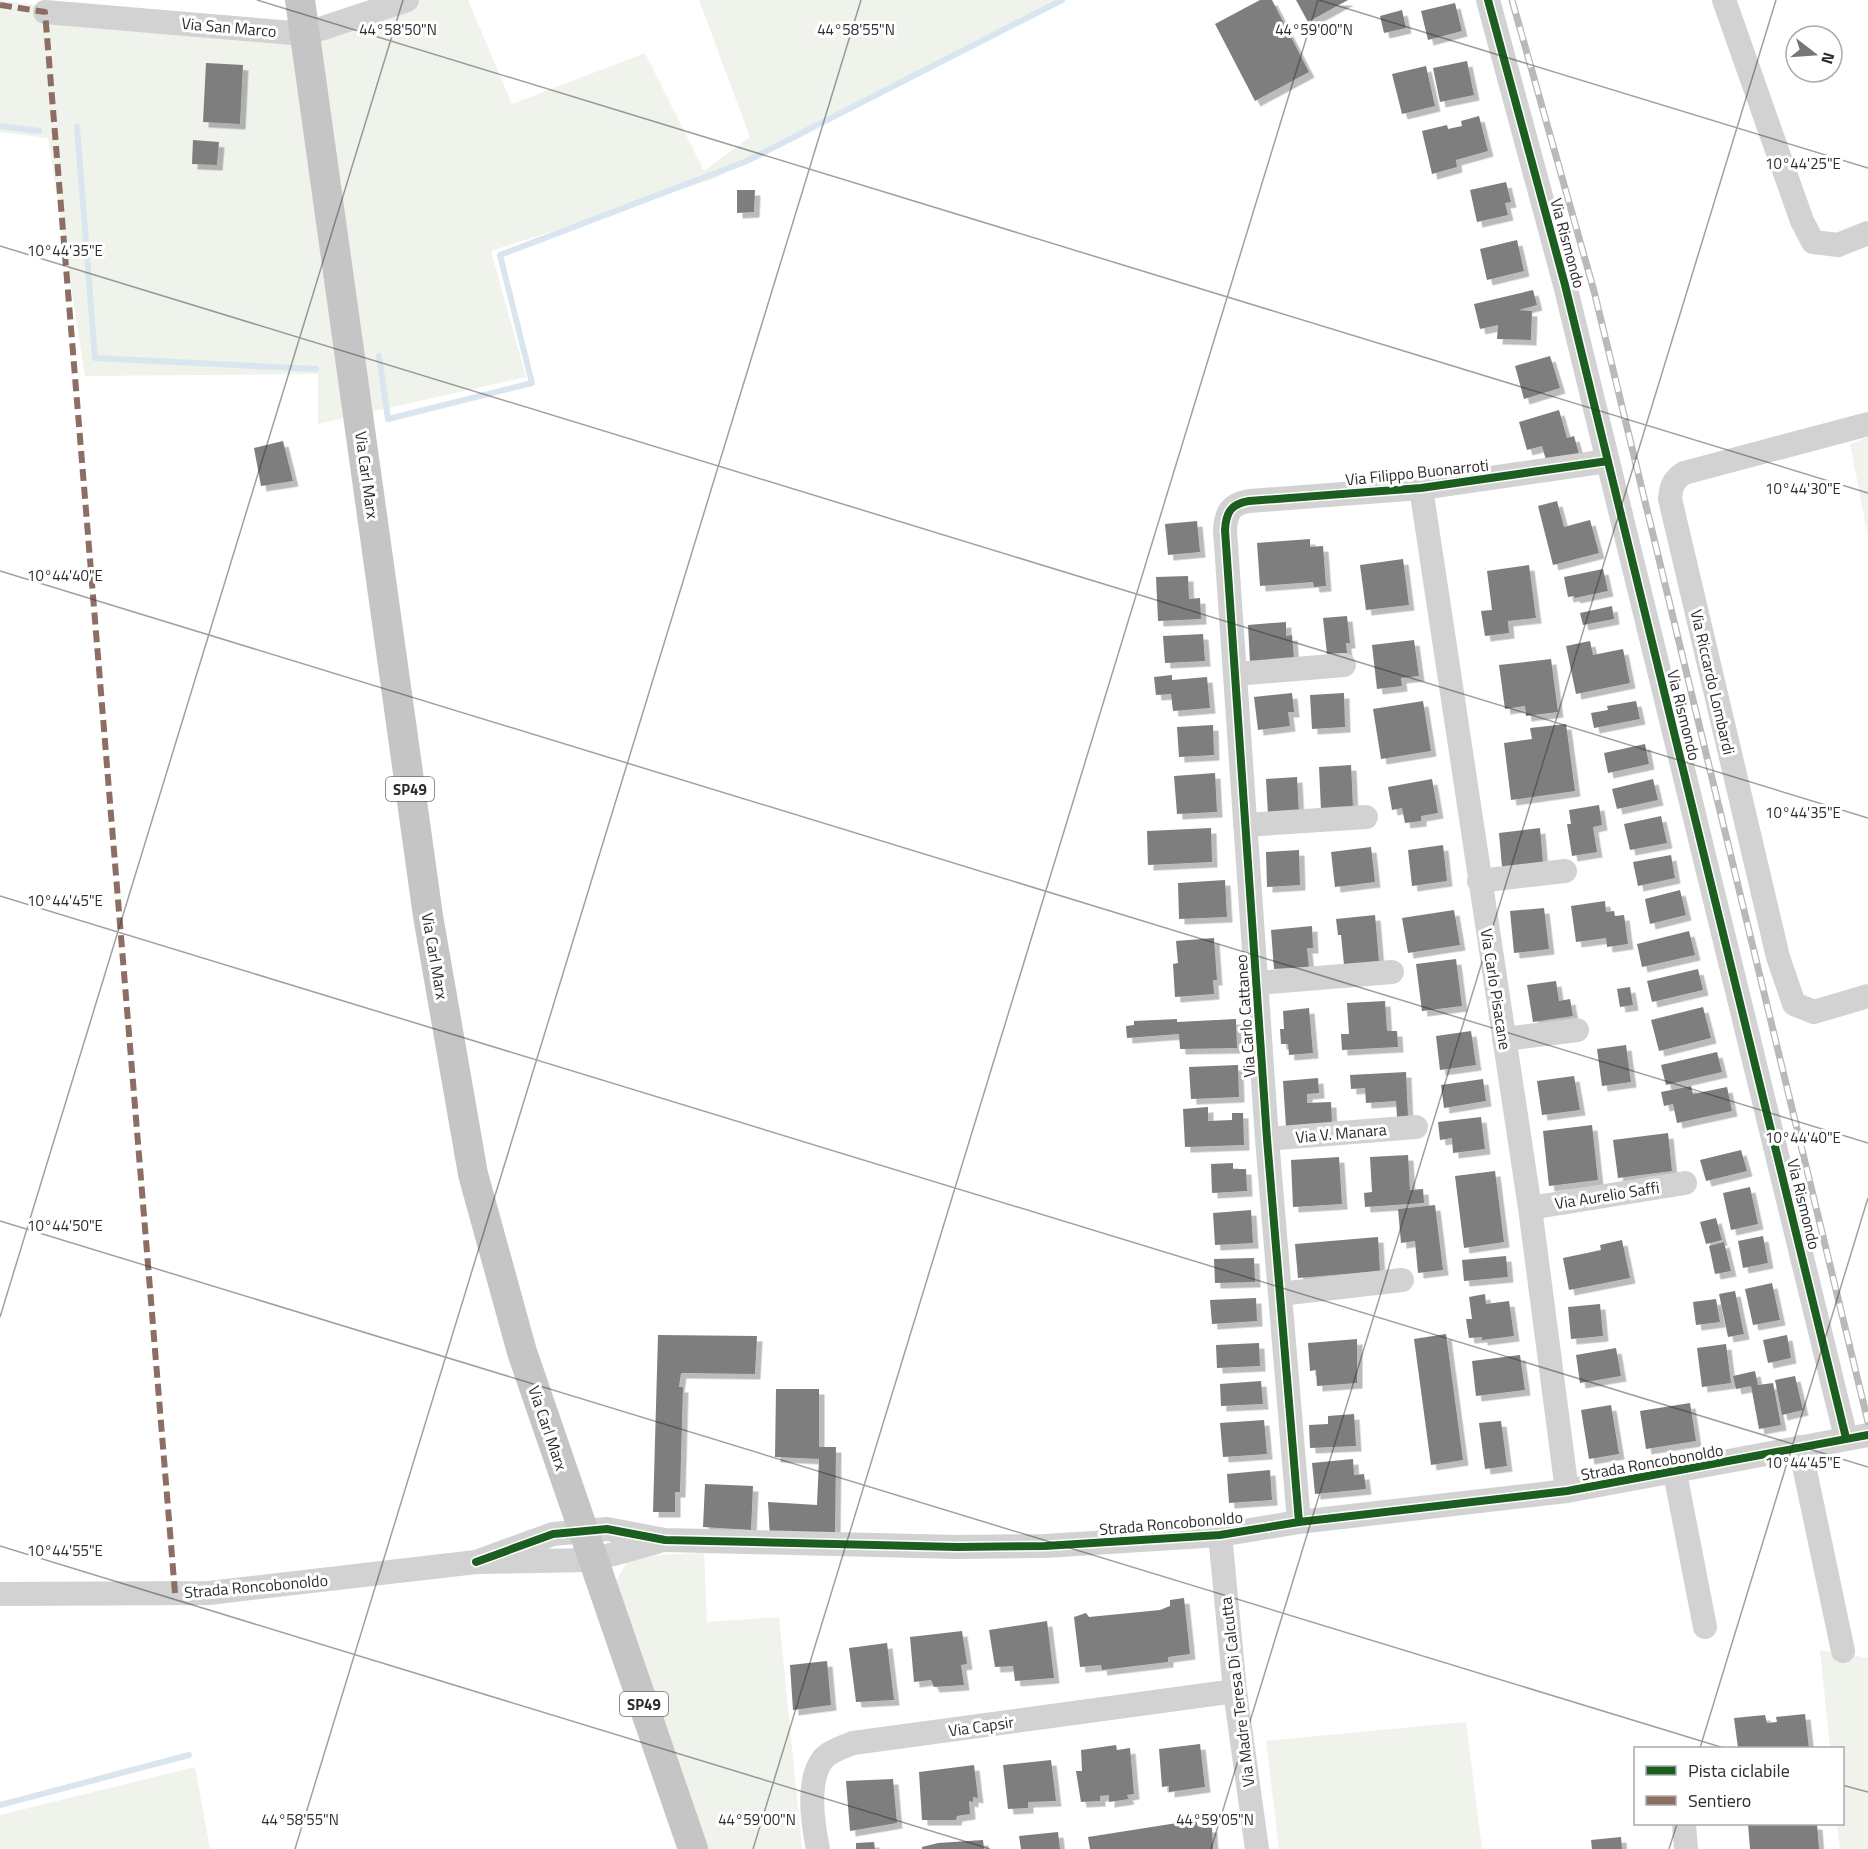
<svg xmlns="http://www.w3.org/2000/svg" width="1868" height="1849" viewBox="0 0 1868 1849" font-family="'Titillium Web',sans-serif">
  <defs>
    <filter id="shadow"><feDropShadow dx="5.5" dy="5.5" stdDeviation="0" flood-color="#0004"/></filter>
  </defs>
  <rect width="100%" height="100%" fill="#fff"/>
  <!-- green -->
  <path fill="#eff3eb" d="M0,0L53,8L304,23L384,0H468L512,104L645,53L704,171L750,137L699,0H1060L713,179L491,251L526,377L318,424V374L85,376L48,138L0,132Z
    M1868,437V537L1850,444Z
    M704,1553L707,1622L779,1617L802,1849H708L615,1583L628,1561L658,1555Z
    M1820,1650L1868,1658V1849H1840L1837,1824H1842V1748H1830Z
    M1466,1722L1482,1849H1279L1266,1741Z
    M195,1767L210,1849H0V1815Z"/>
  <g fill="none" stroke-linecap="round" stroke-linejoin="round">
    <!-- stream -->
    <path stroke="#d9e5ef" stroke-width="6" d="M0,126L39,131
      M77,127L95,358L316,369
      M379,356L388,419L532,383L500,255L747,161L1062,0
      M0,1805L189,1755"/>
  </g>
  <!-- building -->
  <path fill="#7e7e7e" filter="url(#shadow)" d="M1260,0H1272L1309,72L1255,101L1215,24Z
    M1296,0H1348L1308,22Z
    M1455,3L1462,31L1428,40L1421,11Z
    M1402,10L1406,28L1384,33L1380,16Z
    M1467,61L1474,95L1440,102L1433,68Z
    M206,63L243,65L240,124L203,122Z
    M1426,66L1435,106L1402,114L1392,74Z
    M1479,116L1488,151L1456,160L1457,167L1432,174L1422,131L1447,125L1448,129L1462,126L1461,121Z
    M193,140L219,142L217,165L192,164Z
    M1506,182L1511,202L1505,203L1508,215L1477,222L1470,190Z
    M737,190H755L754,212L737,213Z
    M1517,240L1524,271L1487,280L1480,249Z
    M1533,290L1537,305L1519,310L1532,311L1531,340L1497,339L1498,325L1480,329L1474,304Z
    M1550,356L1560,388L1524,399L1515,366Z
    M1559,410L1567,438L1574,436L1579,454L1546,460L1542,446L1527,450L1519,422Z
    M283,441L293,481L261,486L254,448Z
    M1557,501L1564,527L1590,520L1599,553L1553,565L1538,506Z
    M1197,521L1200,552L1168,555L1165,524Z
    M1310,539V547L1323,546L1326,586L1314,587L1313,582L1260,586L1257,543Z
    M1403,559L1409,605L1366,610L1360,565Z
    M1529,565L1536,618L1508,621L1509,633L1485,636L1481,611L1492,610L1487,571Z
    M1603,569L1608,591L1575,598L1574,596L1568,597L1564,577Z
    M1188,576L1189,599L1200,598L1201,619L1158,621L1156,577Z
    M1612,606L1614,619L1583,625L1580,613Z
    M1347,616L1350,643H1346L1347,653L1327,654L1323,618Z
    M1286,622V636L1292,635L1294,659L1250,662L1248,625Z
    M1203,634L1205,661L1165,663L1163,636Z
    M1414,640L1419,676L1401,678L1402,686L1377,689L1372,645Z
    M1590,641L1593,655L1623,649L1630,683L1576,694L1566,646Z
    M1551,659L1558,712L1526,716L1525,706L1505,709L1499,665Z
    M1172,675V680L1207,677L1210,708L1173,711L1171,694L1156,695L1154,677Z
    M1292,693L1294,712H1288L1290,726L1258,730L1254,697Z
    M1344,693L1345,727L1312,729L1310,695Z
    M1423,701L1431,751L1381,759L1373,709Z
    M1636,701L1640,719L1594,728L1591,713L1608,710L1607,706Z
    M1566,724L1575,791L1511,800L1504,743L1532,739L1530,728Z
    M1213,725L1214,755L1179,757L1177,727Z
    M1645,744L1649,764L1608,773L1604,753Z
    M1351,765L1353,808L1321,810L1319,767Z
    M1215,773L1217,812L1177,814L1174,776Z
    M1297,777L1299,813L1268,815L1266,779Z
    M1432,779L1438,813L1421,816V821L1405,823L1402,808L1392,810L1388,787Z
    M1653,779L1658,800L1617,809L1612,789Z
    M1599,805L1602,825L1593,827L1597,852L1572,856L1567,824H1571L1569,810Z
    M1661,816L1667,843L1630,850L1624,824Z
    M1211,828L1212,862L1148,865L1147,831Z
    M1540,828L1543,863L1502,867L1499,833Z
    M1443,845L1447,881L1412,886L1408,850Z
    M1371,847L1375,882L1335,887L1331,852Z
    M1299,850L1300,885L1267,887L1266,852Z
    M1671,855L1675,878L1638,886L1633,862Z
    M1225,880L1227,917L1179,919L1178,883Z
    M1680,890L1686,915L1650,924L1645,899Z
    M1605,901L1606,912L1614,911L1615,916L1624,915L1628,944L1607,947L1606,938L1576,942L1571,906Z
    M1544,908L1549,949L1514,953L1510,911Z
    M1454,910L1460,945L1408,953L1402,918Z
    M1375,915L1379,961L1344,965L1341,935H1338L1336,919Z
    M1312,926L1313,948H1307L1309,967L1274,969L1271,930Z
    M1689,931L1695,955L1642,967L1637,944Z
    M1214,938L1217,980H1213L1214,994L1175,997L1173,964L1178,963L1176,941Z
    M1456,959L1462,1006L1422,1011L1416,964Z
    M1698,969L1703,990L1652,1002L1647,981Z
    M1556,981L1559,1001L1570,999L1573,1016L1533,1022L1527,985Z
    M1630,987L1633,1005L1620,1007L1617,989Z
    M1385,1001L1387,1031H1397L1398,1047L1342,1050L1341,1034H1349L1347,1003Z
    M1703,1007L1711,1038L1659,1051L1651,1020Z
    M1309,1008L1313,1053L1289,1055L1288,1044H1281L1280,1029H1284L1283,1011Z
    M1177,1019V1022L1236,1019L1237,1048L1180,1049L1179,1034L1127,1038L1126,1026L1134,1025V1021Z
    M1471,1031L1476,1065L1440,1070L1436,1036Z
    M1626,1045L1631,1082L1602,1086L1597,1049Z
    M1717,1052L1722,1072L1666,1085L1661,1065Z
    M1238,1065L1239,1097L1191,1099L1189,1067Z
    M1406,1072L1408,1117H1397L1396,1101L1366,1103L1365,1088L1351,1089L1350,1075Z
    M1574,1076L1580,1110L1542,1115L1537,1081Z
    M1318,1078L1319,1093L1307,1094V1103L1331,1102L1332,1124L1286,1127L1283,1081Z
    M1483,1079L1486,1101L1444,1108L1441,1085Z
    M1691,1086L1693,1094L1727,1087L1732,1111L1677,1123L1673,1104L1664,1106L1661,1092Z
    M1208,1107V1121L1232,1120V1113H1243L1244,1145L1185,1147L1183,1109Z
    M1481,1117L1485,1149L1453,1153L1452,1138L1440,1140L1438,1122Z
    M1592,1125L1598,1180L1549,1186L1543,1131Z
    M1668,1133L1672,1171L1618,1178L1613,1140Z
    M1741,1150L1747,1171L1706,1181L1700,1160Z
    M1408,1155L1410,1190L1423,1189L1424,1203L1365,1207L1364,1193L1372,1192L1370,1157Z
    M1339,1157L1342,1204L1293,1207L1291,1160Z
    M1233,1163V1169H1246L1247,1191L1212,1193L1211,1164Z
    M1495,1171L1504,1242L1464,1248L1455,1176Z
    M1750,1187L1758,1224L1731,1230L1723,1193Z
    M1435,1205L1443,1270L1418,1273L1415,1241L1401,1243L1398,1209Z
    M1251,1210L1253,1243L1215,1245L1213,1213Z
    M1716,1218L1722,1240L1706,1244L1700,1222Z
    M1763,1236L1768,1263L1743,1268L1738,1241Z
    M1378,1237L1380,1271L1298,1278L1295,1244Z
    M1622,1240L1630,1278L1569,1290L1563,1258L1601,1250L1600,1245Z
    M1724,1242L1731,1271L1715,1274L1709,1246Z
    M1506,1256L1508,1277L1464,1281L1462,1260Z
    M1254,1258L1255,1282L1215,1283L1214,1259Z
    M1772,1283L1780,1320L1753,1325L1745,1289Z
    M1735,1291L1744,1334L1728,1337L1719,1294Z
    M1485,1294L1486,1304L1509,1301L1514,1336L1482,1340V1337L1469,1338L1466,1319H1472L1469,1297Z
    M1256,1298L1257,1321L1212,1324L1210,1300Z
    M1716,1299L1720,1322L1696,1325L1693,1302Z
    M1600,1304L1603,1336L1571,1339L1568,1307Z
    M1446,1334L1463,1460L1431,1465L1414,1339Z
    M658,1335L757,1336L755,1374L681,1373L679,1387H683L680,1492H675V1512H653Z
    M1787,1335L1791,1358L1768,1363L1763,1340Z
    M1357,1339V1383L1317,1386L1316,1370L1310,1371L1308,1343Z
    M1259,1343L1260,1366L1217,1368L1216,1345Z
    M1726,1344L1731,1383L1702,1387L1697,1348Z
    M1616,1348L1621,1376L1580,1383L1576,1355Z
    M1520,1355L1525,1390L1476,1396L1472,1361Z
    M1755,1371L1758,1385L1773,1383L1781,1425L1759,1429L1751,1386L1736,1389L1733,1376Z
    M1795,1376L1803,1410L1782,1415L1775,1380Z
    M1261,1381L1263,1404L1221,1406L1220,1384Z
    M776,1389H819V1447H836L835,1539L770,1538L768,1502L817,1505L819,1459L775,1457Z
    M1690,1403L1696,1441L1646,1449L1640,1411Z
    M1611,1405L1619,1454L1589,1459L1581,1410Z
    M1354,1414L1356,1446L1310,1448L1309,1425L1328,1424V1416Z
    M1264,1420L1267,1454L1223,1457L1220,1423Z
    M1501,1421L1507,1466L1485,1469L1479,1423Z
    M1353,1459L1354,1475L1364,1474L1366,1489L1315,1494L1312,1463Z
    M1270,1470L1272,1500L1229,1503L1227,1474Z
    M705,1484L753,1486L751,1530L703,1527Z
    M1184,1598L1190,1654L1168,1657V1662L1102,1670L1101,1665L1080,1667L1074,1617L1086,1613L1089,1617L1160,1610L1170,1606V1600Z
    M1047,1621L1054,1678L1015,1681L1013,1666L995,1667L989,1630Z
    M962,1631L967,1664L961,1665L964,1685L934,1687L931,1680L914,1682L910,1637Z
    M887,1643L894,1700L856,1702L849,1648Z
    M827,1661L831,1705L793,1710L790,1665Z
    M1805,1714L1809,1748H1738L1734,1718L1765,1715L1767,1723L1777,1722L1776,1717Z
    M1200,1744L1205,1787L1169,1792V1786L1162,1787L1159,1749Z
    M1116,1745L1117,1750L1130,1748L1134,1794L1127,1795L1129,1799L1109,1802V1795L1100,1796V1801L1081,1802L1076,1771H1082L1081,1750Z
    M1051,1760L1056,1801L1028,1802V1808L1008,1809L1003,1765Z
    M974,1765L978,1798L973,1797V1802L969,1801L970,1814L957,1816L956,1820H922L919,1772Z
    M893,1779L897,1823L850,1831L846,1781Z
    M1196,1820L1198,1827H1212L1213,1849H1090L1088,1837Z
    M1748,1824H1817L1819,1849H1750Z
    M1058,1832L1060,1849H1021L1019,1836Z
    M1621,1837L1622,1849H1592L1591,1840Z
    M983,1840L984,1849H922V1847L938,1843Z
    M874,1842L875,1849H856V1843Z"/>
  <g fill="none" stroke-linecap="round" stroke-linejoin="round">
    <!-- minor -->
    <path stroke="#d2d2d2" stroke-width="24" d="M1488,0L1565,285L1846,1438
      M1724,0L1802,221L1813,242L1838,245L1868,233
      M45,12L305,34L407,0
      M1868,424L1684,473C1673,480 1671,487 1670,499L1778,957L1794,1004L1814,1012L1868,996
      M1421,488L1530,1208L1567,1491
      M1235,674L1344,665
      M1245,825L1366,817
      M1479,881L1565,871
      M1256,983L1392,972
      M1504,1039L1577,1030
      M1267,1139L1416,1127
      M1530,1208L1685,1183
      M1280,1294L1402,1280
      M1800,1447L1843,1651
      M1675,1473L1705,1627
      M1299,1522L1267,1139L1225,530C1226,512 1231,504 1249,501L1421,488L1608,461
      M1220,1535L1235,1691L1257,1849
      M476,1562L553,1534L607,1529L665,1540L957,1547L1045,1546L1220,1535L1299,1522L1567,1491L1868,1435
      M0,1594L209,1593L476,1562L592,1560L657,1542
      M1684,1824L1686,1849
      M818,1849C813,1825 806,1780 823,1759C830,1751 843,1747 853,1743L1235,1691"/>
    <!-- major -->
    <path stroke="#c5c5c5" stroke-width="30" d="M300,0L428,916L473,1174L522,1352L693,1849"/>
    <defs>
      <path id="rail" d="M1512,0L1594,291L1868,1422"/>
    </defs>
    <!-- rail casing -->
    <use href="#rail" stroke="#b9b9b9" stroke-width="7"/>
    <!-- rail -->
    <use href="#rail" stroke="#fff" stroke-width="4.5" stroke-dasharray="14" stroke-linecap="butt"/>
    <!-- quiet -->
    <path stroke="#8d6e63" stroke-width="6" stroke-dasharray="12 6" stroke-linecap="butt" d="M0,5L45,12L175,1593"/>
    <defs>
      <path id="cycleway" d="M1488,0L1565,285L1846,1438
        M1299,1522L1267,1139L1225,530C1226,512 1231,504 1249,501L1421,488L1608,461
        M476,1562L553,1534L607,1529L665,1540L957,1547L1045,1546L1220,1535L1299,1522L1567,1491L1868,1435"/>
    </defs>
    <!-- cycleway casing -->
    <use href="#cycleway" stroke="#fff" stroke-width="11"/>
    <!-- cycleway -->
    <use href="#cycleway" stroke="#1b5e20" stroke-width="8"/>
  </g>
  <!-- ticks -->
  <path fill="none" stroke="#2d2d2d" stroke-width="1.5" stroke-opacity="0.45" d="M257,0L1868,493M1319,0L1868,168M0,246L1868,818M0,571L1868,1143M0,896L1868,1467M0,1221L1724,1748M0,1317L403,0M0,1546L990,1849M1700,1748L1868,1198M1842,1785L1868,1792M295,1849L861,0M753,1849L1318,0M1211,1849L1776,0M1669,1849L1677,1824"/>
  <g text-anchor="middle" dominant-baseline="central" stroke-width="6" stroke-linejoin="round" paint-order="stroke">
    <!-- shield labels -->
    <g fill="#fff" stroke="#6c6c6c" stroke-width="1.5">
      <rect x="386" y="777" width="48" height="24" rx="4.5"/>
      <rect x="620" y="1692" width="48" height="24" rx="4.5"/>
    </g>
    <g font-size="15" font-weight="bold" fill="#2d2d2d">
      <text x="410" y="789">SP49</text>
      <text x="644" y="1704">SP49</text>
    </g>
    <!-- street labels -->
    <g font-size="16" fill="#2d2d2d" stroke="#fff">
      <text transform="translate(229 27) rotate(5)">Via San Marco</text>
      <text transform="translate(1568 243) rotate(75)">Via Rismondo</text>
      <text transform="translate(1417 472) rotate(-6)">Via Filippo Buonarroti</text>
      <text transform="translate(367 475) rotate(82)">Via Carl Marx</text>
      <text transform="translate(1713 682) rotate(77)">Via Riccardo Lombardi</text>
      <text transform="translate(1684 715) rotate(76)">Via Rismondo</text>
      <text transform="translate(435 956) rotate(80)">Via Carl Marx</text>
      <text transform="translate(1496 989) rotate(81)">Via Carlo Pisacane</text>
      <text transform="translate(1245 1016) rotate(-94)">Via Carlo Cattaneo</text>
      <text transform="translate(1341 1133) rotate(-5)">Via V. Manara</text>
      <text transform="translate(1607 1195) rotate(-9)">Via Aurelio Saffi</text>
      <text transform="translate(1804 1204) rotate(76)">Via Rismondo</text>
      <text transform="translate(548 1428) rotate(71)">Via Carl Marx</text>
      <text transform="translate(1652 1462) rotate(-10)">Strada Roncobonoldo</text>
      <text transform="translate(1171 1523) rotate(-5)">Strada Roncobonoldo</text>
      <text transform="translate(256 1586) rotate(-5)">Strada Roncobonoldo</text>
      <text transform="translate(1237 1692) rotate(-97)">Via Madre Teresa Di Calcutta</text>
      <text transform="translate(981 1726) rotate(-8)">Via Capsir</text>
    </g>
  </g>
  <g font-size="15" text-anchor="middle" fill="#2d2d2d" stroke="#fff" stroke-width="6" stroke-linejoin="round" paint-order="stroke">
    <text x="398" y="35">44°58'50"N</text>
    <text x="856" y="35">44°58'55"N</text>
    <text x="1314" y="35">44°59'00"N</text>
    <text x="1803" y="169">10°44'25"E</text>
    <text x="65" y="256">10°44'35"E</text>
    <text x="1803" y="494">10°44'30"E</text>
    <text x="65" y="581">10°44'40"E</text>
    <text x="1803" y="818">10°44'35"E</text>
    <text x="65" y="906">10°44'45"E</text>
    <text x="1803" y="1143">10°44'40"E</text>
    <text x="65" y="1231">10°44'50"E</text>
    <text x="1803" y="1468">10°44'45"E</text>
    <text x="65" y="1556">10°44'55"E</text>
    <text x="300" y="1825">44°58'55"N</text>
    <text x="757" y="1825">44°59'00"N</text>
    <text x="1215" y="1825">44°59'05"N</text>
  </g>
  <!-- legend -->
  <rect x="1634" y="1747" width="210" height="78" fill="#ffffff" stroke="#ababab" stroke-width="1.5"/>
  <rect x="1646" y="1766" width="30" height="9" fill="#1b5e20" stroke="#ababab" stroke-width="1.5"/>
  <text x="1688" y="1777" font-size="18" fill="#2d2d2d">Pista ciclabile</text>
  <rect x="1646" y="1796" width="30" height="9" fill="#8d6e63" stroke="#ababab" stroke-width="1.5"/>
  <text x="1688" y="1807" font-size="18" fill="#2d2d2d">Sentiero</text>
  <!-- north arrow -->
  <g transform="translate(1814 54) rotate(107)"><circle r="28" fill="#ffffff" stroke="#ababab" stroke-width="1.5"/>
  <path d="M0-4.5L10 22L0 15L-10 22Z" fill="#767676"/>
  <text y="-9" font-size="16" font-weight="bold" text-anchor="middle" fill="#2d2d2d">N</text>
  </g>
</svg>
